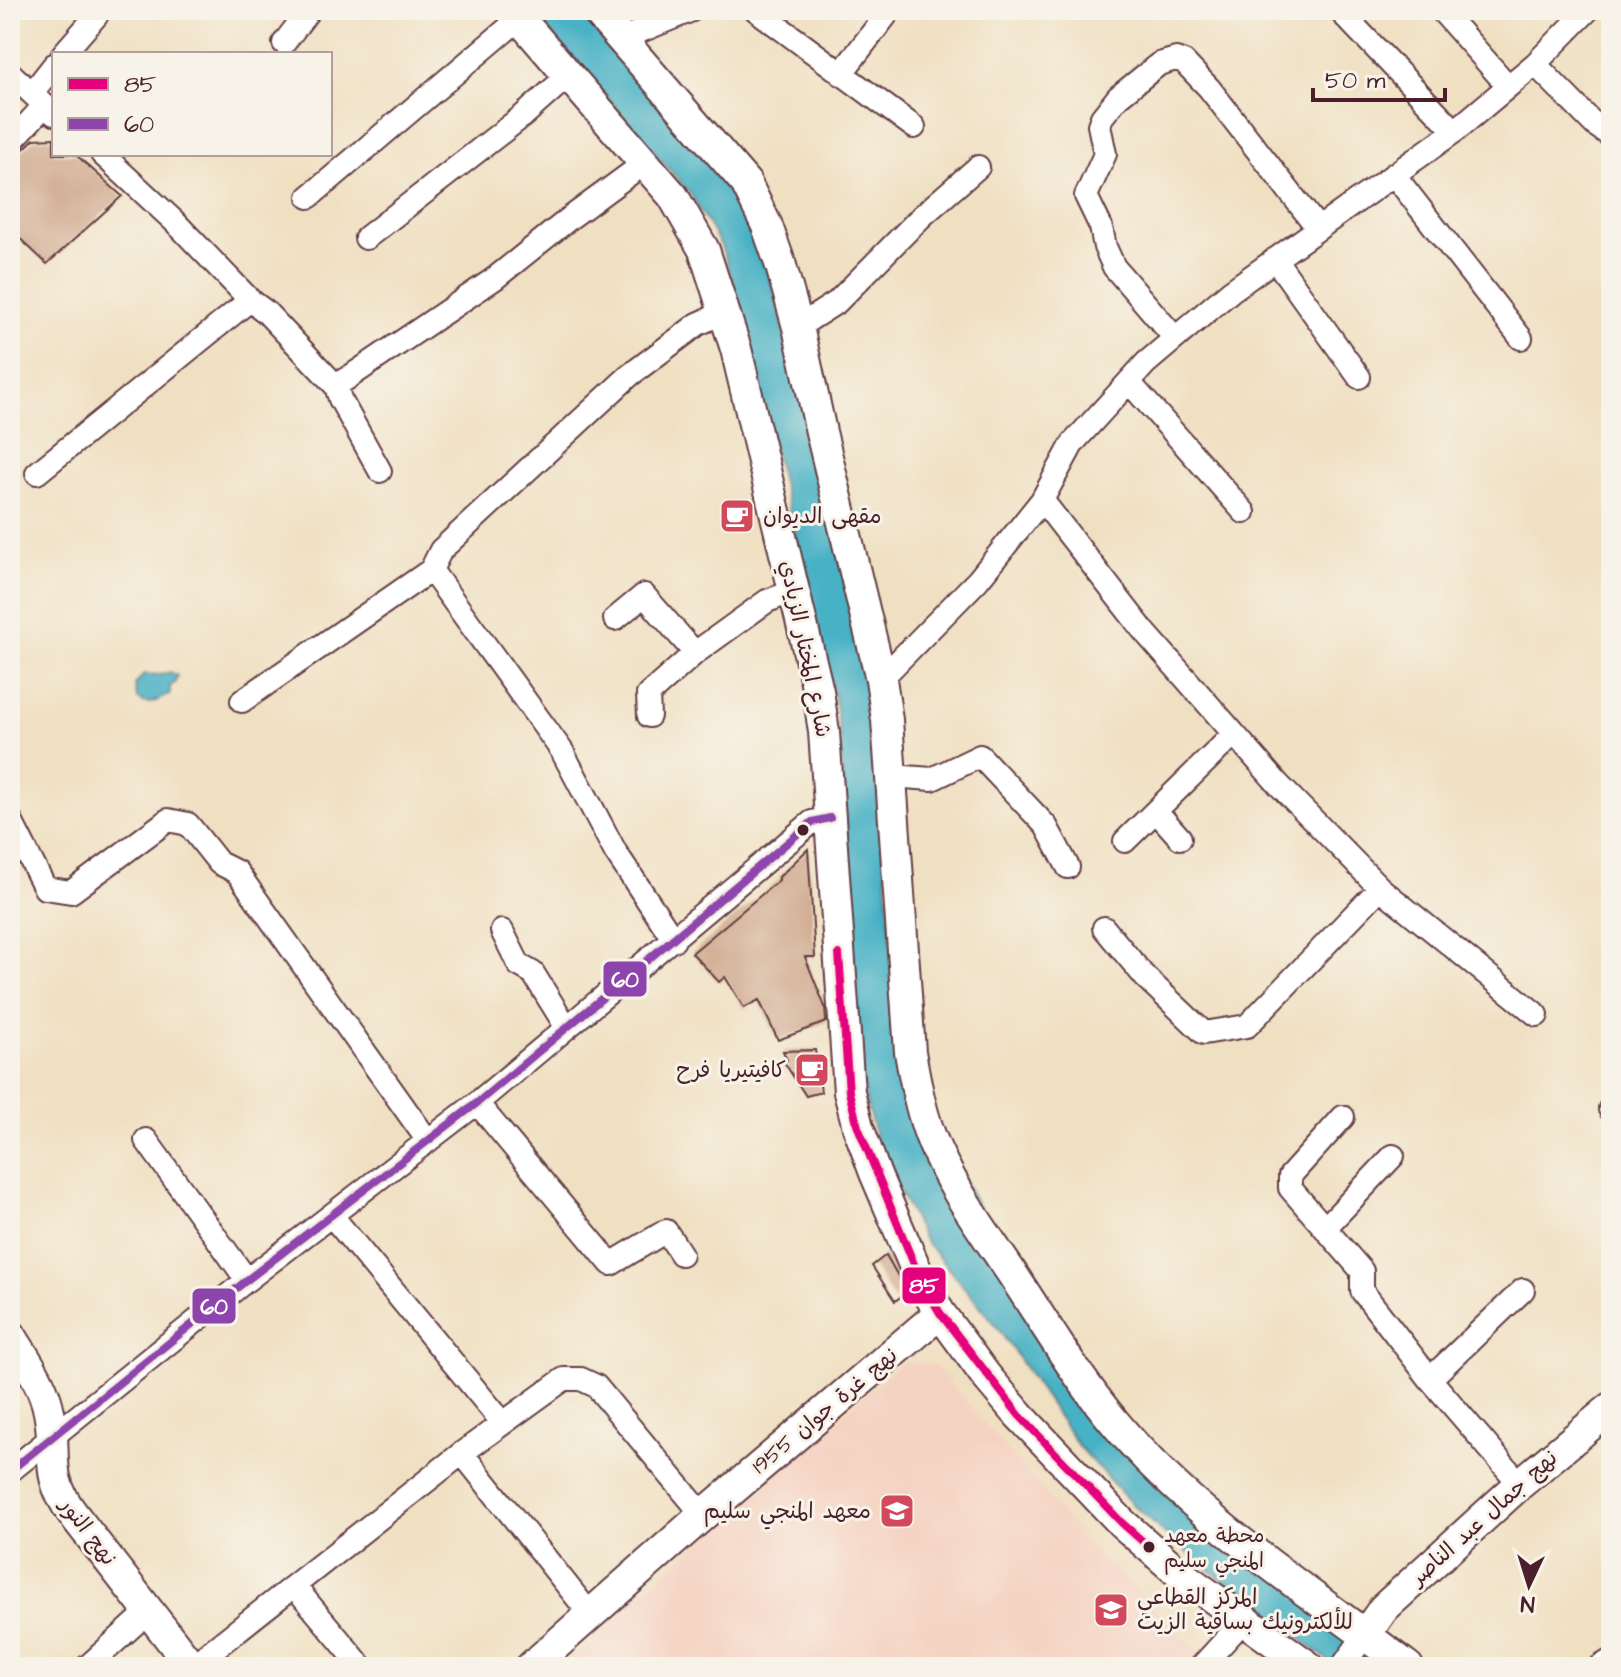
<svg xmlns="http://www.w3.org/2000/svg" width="1621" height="1677" viewBox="0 0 1621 1677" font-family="'Architects Daughter','Playpen Sans Arabic',sans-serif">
  <rect width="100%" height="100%" fill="#f7f3e8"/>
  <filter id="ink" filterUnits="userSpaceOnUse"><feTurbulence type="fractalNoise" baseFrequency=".0125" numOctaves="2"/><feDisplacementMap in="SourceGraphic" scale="16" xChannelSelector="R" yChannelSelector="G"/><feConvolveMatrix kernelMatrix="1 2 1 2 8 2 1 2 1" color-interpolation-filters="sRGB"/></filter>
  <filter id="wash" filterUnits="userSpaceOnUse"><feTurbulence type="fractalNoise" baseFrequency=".006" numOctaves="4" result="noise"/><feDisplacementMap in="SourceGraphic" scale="32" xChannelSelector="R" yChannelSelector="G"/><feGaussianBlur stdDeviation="1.8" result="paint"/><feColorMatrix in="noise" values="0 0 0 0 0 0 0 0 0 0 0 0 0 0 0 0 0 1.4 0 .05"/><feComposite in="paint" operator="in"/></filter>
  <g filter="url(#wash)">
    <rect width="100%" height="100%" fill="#f0e0c2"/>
    <!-- built -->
    <path fill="#f5d3c2" d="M902,1362L934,1364L1108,1567L1112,1565L1202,1656L1189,1667H559Z"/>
    <!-- water -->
    <path fill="#47b1c5" stroke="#486878" stroke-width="2" d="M531,10H583L739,196L767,262L873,692L899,1056L1061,1365L1394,1667H1337L1176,1544L1132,1504L1079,1447L993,1321L924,1240L879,1150L865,1097L859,1053L840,734L835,699L733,281L721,246L690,193Z
      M170,672L177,676L175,683L170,686V694C158,699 150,709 137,698L135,685L144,674L161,675Z"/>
    <g id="blocks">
      <!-- building -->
      <path fill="#cba083" d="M54,138V154H75L122,196L47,264L10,229V162L34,139Z
        M808,849L815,957H805L825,1007L826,1022L778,1040L759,1000L744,1008L725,977L719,982L692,953L779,880V877Z
        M815,1050L821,1092L806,1096L784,1062L787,1060L783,1051Z
        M886,1255L907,1292L895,1301L872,1266Z"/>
    </g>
  </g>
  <g filter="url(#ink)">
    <use href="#blocks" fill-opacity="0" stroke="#633c42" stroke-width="2"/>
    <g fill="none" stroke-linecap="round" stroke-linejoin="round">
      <defs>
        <path id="street" d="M756,10L914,127
          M1339,10L1455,131
          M1441,10L1508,86
          M621,39L692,10
          M284,43L309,10
          M63,54L97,15
          M1535,64L1595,125L1611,136
          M10,73L54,114
          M841,74L890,10
          M32,93L54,65
          M10,143L44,106
          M102,154L175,222L250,300L266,312L336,386L340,399L380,471
          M1395,176L1521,338
          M309,197L519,19
          M366,238L524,115L569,75
          M1275,259L1359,377
          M798,327L837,302L922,216L978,167
          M1175,338L1114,267L1105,247L1101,227L1086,196L1105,154L1099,125L1102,117L1118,97L1159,64L1176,59L1184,62L1209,88L1317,227
          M1129,382L1244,512
          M336,386L494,279L570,218L646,162
          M37,473L250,300
          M1042,500L1143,630L1279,785L1380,888L1537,1015
          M615,619L644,595L695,653L767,601L794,591
          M881,679L978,580L1042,500L1073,443L1146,363L1231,291L1455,131L1535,64L1588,10
          M242,701L431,570
          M649,716L648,695L695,653
          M891,776L932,779L980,756L1046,826L1068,867
          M1156,811L1180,838
          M10,819L45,888L71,892L168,820L188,824L219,863L237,872L428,1141
          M1125,841L1233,735
          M1104,928L1145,977L1204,1033L1247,1026L1380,888
          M502,931L519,965L533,973L567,1028
          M674,940L616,853L562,751L431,570L441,550L630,375L698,324L725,312
          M477,1103L611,1264L666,1231L681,1254
          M1610,1109L1611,1108
          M1343,1117L1290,1176V1188L1362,1271V1291L1430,1379L1520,1484
          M146,1140L247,1280
          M332,1216L502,1422
          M1325,1228L1393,1156
          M1430,1379L1523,1290
          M462,1453L590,1614
          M10,1471L247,1280L477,1103L812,822L830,818
          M295,1587L362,1667
          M87,1667L149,1611
          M191,1667L462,1453L564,1379H581L596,1386L703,1515
          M1201,1667L1244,1620
          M1342,1667L1365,1635
          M1600,1667L1611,1660"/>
        <path id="secondary" d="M512,10L673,196L704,250L736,349L818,691L824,732L849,1092L858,1127L875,1173L920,1279L940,1313L986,1376L1019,1415L1122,1523L1180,1574L1309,1667
          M596,10L746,183L767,226L781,266L798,327L821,432L881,679L887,720L910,1052C915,1080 920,1108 930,1135C949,1185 983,1230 1013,1275C1046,1325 1077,1378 1116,1424C1195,1519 1310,1592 1408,1667
          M10,1334C25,1359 44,1384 49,1412C58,1455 43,1474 73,1514L192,1667
          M1365,1635L1384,1608L1520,1484L1611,1408
          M531,1667L703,1515L940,1313"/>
      </defs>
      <!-- street casing -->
      <use href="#street" stroke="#633c42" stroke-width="26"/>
      <!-- secondary casing -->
      <use href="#secondary" stroke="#633c42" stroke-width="34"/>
      <!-- street -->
      <use href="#street" stroke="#fff" stroke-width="22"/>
      <!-- secondary -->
      <use href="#secondary" stroke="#fff" stroke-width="30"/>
      <defs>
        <path id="bus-1" d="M839,954L849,1092L858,1127L920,1279L940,1313L1019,1415L1122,1523L1149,1547"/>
        <path id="bus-2" d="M10,1471L247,1280L477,1103L812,822L830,818"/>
      </defs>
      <!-- bus-1 casing -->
      <use href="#bus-1" stroke="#f7f3e8" stroke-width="14"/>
      <!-- bus-2 casing -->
      <use href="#bus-2" stroke="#f7f3e8" stroke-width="14"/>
      <!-- bus-1 -->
      <use href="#bus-1" stroke="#e5007d" stroke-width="8"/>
      <!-- bus-2 -->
      <use href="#bus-2" stroke="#8e44ad" stroke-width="8"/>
    </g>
  </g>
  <!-- icons -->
  <defs>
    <symbol id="cafe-square" viewBox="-11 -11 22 22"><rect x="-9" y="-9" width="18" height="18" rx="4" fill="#d1495b" stroke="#f7f3e8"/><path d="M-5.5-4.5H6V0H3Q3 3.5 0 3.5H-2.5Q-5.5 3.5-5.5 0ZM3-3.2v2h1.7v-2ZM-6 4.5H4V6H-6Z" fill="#fff"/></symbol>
    <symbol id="school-square" viewBox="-11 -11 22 22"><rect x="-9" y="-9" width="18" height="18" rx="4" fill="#d1495b" stroke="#f7f3e8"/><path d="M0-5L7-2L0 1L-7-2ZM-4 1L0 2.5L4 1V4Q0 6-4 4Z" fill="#fff"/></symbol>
    <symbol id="university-square" viewBox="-11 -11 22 22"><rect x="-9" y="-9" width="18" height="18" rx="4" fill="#d1495b" stroke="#f7f3e8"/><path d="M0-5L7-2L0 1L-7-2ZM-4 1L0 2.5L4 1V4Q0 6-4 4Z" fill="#fff"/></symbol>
  </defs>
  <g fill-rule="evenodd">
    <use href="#cafe-square" x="717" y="496" width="40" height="40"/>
    <use href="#cafe-square" x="792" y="1050" width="40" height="40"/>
    <use href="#school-square" x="877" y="1491" width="40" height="40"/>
    <use href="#university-square" x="1091" y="1590" width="40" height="40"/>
  </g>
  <!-- markers -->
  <g fill="#4a1f2b" stroke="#f7f3e8" stroke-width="3">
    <circle cx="803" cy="830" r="7"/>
    <circle cx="1149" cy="1547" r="7"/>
  </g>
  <g text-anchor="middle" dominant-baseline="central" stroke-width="6" stroke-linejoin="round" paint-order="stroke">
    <!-- bus labels -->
    <g font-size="20" fill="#4a1f2b" stroke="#f7f3e8" text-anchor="start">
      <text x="1164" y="1536">محطة معهد<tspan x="1164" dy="25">المنجي سليم</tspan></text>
    </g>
    <!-- poi labels -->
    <g font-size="22" fill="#4a1f2b" stroke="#f7f3e8" text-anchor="start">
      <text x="763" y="516">مقهى الديوان</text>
      <text x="786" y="1070" text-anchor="end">كافيتيريا فرح</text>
      <text x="871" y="1511" text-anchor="end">معهد المنجي سليم</text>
      <text x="1137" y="1597">المركز القطاعي<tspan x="1137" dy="25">للألكترونيك بساقية الزيت</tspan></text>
    </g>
    <!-- street labels -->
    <g font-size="22" fill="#4a1f2b" stroke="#f7f3e8">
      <text transform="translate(805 649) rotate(78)">شارع المختار الزيادي</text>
      <text transform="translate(825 1411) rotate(-40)">نهج غرة جوان 1955</text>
      <text transform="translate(1484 1518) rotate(-42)">نهج جمال عبد الناصر</text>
      <text transform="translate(88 1532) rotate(53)">نهج النور</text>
    </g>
  </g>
  <g stroke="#f7f3e8" stroke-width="3">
    <rect x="602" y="960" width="46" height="38" rx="8" fill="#8e44ad"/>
    <rect x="901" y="1266" width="46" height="39" rx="8" fill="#e5007d"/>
    <rect x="191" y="1287" width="46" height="38" rx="8" fill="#8e44ad"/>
  </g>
  <g font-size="22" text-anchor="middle" font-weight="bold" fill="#fff">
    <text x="625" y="987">60</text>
    <text x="924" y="1293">85</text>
    <text x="214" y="1314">60</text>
  </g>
  <!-- margin -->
  <rect width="1621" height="1677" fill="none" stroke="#f7f3e8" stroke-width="40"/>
  <!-- legend -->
  <rect x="52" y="52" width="280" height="104" fill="#f7f3e8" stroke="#b29e9c" stroke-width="2"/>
  <rect x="68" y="78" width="40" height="12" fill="#e5007d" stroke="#b29e9c" stroke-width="2"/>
  <text x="124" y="92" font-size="24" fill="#4a1f2b">85</text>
  <rect x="68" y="118" width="40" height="12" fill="#8e44ad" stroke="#b29e9c" stroke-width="2"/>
  <text x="124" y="132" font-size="24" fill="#4a1f2b">60</text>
  <!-- north arrow -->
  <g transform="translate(1529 1585) rotate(184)" stroke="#f7f3e8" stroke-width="6" paint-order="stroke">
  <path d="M0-6L14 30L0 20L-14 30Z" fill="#4a1f2b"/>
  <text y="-12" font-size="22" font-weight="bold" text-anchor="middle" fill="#4a1f2b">N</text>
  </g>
  <!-- scale -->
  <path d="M1313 88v12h132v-12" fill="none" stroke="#4a1f2b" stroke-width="4"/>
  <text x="1325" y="88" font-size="24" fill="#4a1f2b" stroke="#f7f3e8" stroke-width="6" paint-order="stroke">50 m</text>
</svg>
